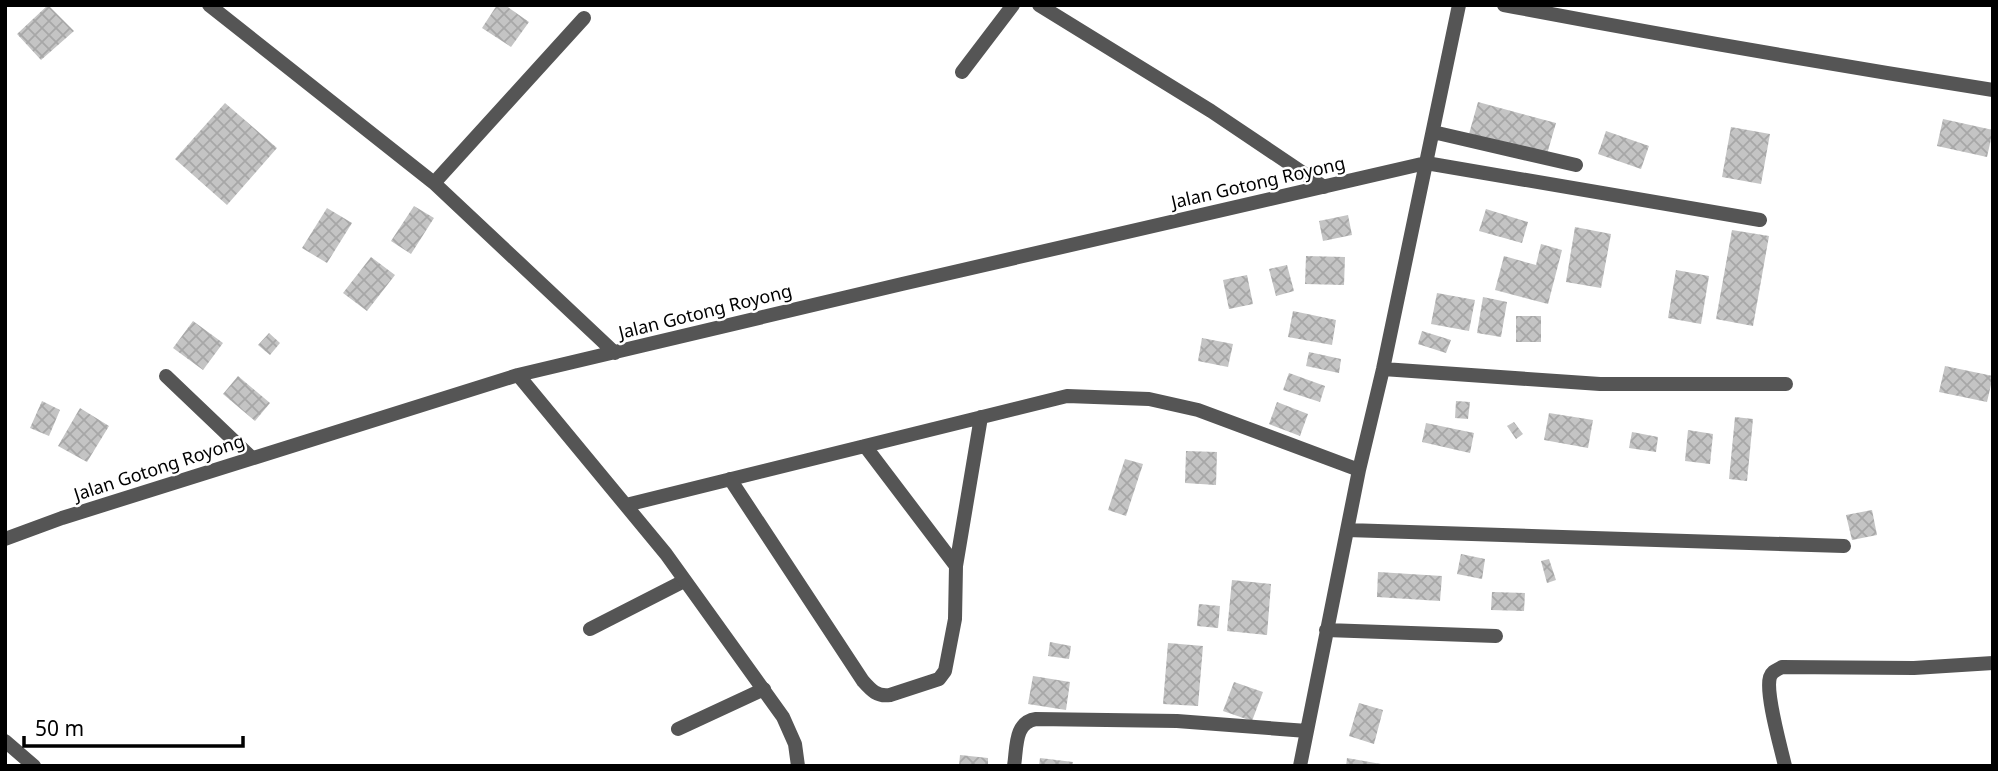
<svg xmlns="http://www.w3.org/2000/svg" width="1998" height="771" viewBox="0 0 1998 771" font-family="'Noto Sans',sans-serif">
  <defs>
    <pattern id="building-cross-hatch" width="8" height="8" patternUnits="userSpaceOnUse" patternTransform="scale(1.75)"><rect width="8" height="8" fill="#c4c4c4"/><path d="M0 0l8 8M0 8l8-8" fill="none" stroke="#a7a7a7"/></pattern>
  </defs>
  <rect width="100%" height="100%" fill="#fff"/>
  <!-- building -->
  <path fill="url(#building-cross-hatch)" d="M48,5L74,31L41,60L17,34Z
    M497,5H505L529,22L511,47L482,28Z
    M1478,102L1556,123L1547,154L1469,134Z
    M225,103L277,148L227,205L175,159Z
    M1943,119L1993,130L1987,157L1937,146Z
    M1731,127L1770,134L1761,184L1722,177Z
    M1606,131L1649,146L1641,169L1598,154Z
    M414,206L434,218L411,254L391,241Z
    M327,208L352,223L327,263L302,248Z
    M1486,209L1528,222L1522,243L1479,231Z
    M1348,215L1352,235L1323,241L1319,221Z
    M1575,227L1611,234L1601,288L1566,282Z
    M1732,230L1769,236L1753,326L1716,319Z
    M1541,244L1562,250L1548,304L1495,290L1504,256L1536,265Z
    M1306,256L1345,257L1344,285L1305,284Z
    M371,257L395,275L367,311L343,293Z
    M1287,265L1294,291L1276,296L1269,269Z
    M1676,270L1709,276L1701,324L1668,318Z
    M1247,275L1253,304L1229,309L1223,280Z
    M1437,293L1475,300L1469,331L1431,324Z
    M1483,297L1507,302L1501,337L1477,333Z
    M1293,311L1336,320L1332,345L1288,337Z
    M1516,316H1541V342H1516Z
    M193,321L223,343L203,370L173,348Z
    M1422,331L1451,340L1446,353L1418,344Z
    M269,333L280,343L270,355L258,345Z
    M1202,338L1233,344L1228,367L1198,361Z
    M1309,352L1341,359L1339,373L1306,366Z
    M1945,366L1993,376L1987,402L1939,392Z
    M1289,373L1325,386L1320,402L1283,390Z
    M238,376L270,403L255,421L223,394Z
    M42,401L60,410L49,436L30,428Z
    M1456,401L1470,402L1468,419L1455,418Z
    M1277,402L1308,414L1300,436L1269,424Z
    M80,408L109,426L87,462L58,446Z
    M1549,413L1593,420L1588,448L1544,440Z
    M1735,417L1753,419L1747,481L1729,479Z
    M1514,422L1523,434L1516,439L1507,426Z
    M1426,423L1474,433L1470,453L1422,442Z
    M1688,430L1713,434L1710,464L1685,461Z
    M1632,432L1658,437L1656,452L1629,448Z
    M1186,451L1217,452L1216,485L1185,483Z
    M1125,459L1143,464L1126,516L1108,510Z
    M1872,510L1877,535L1852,540L1846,515Z
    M1461,554L1485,559L1482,579L1457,574Z
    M1549,559L1556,580L1547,583L1541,561Z
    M1378,572L1442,576L1440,601L1377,597Z
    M1232,580L1271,584L1267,635L1227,631Z
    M1492,592L1525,593L1524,611L1491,610Z
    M1199,604L1220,606L1218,628L1197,626Z
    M1050,642L1071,646L1069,659L1048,656Z
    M1168,643L1203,646L1198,706L1163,704Z
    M1033,676L1070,682L1066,710L1028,704Z
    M1234,682L1263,692L1252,721L1223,711Z
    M1359,703L1383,710L1374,744L1349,736Z
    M960,755L988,758V766H959Z
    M1040,758L1073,762L1072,766H1039Z
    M1347,758L1381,764V766H1346Z"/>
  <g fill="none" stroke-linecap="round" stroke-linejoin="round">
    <!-- lane -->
    <path stroke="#555" stroke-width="14" d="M590,629L684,581
      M678,729L764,689"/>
    <!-- street -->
    <path stroke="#555" stroke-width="14" d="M209,5L434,183L615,353
      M1039,5L1211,111L1324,187
      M1504,5C1667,36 1829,64 1993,90
      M962,72L1013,5
      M1433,132L1576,165
      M434,183L584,18
      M1383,369L1600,384H1786
      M518,375L666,554L783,717L795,744L798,766
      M166,376L252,458
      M865,446L956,566
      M730,479L863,681C871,690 877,697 890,695L939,679L945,671L955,619L956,566L981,417
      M626,505L1067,396L1149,399L1198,410L1359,470
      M1347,530L1844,546
      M5,539L62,518L518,375L902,284L1426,163L1760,220
      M1326,630L1496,636
      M5,741L34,766
      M1014,766C1017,748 1014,722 1036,719L1177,721L1307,731
      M1300,766L1359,470L1383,369L1459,5
      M1785,766C1781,748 1765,693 1770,677C1772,671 1777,670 1782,667L1914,668L1993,663"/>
  </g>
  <g text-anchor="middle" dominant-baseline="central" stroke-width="5" stroke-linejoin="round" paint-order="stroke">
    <!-- street labels -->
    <g font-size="18" fill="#000" stroke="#fff">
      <text transform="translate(1258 182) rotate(-13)">Jalan Gotong Royong</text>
      <text transform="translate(705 311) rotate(-14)">Jalan Gotong Royong</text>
      <text transform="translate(159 467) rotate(-18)">Jalan Gotong Royong</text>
    </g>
  </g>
  <!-- border -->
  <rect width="1998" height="771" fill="none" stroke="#000000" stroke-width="14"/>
  <!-- scale -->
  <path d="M24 736v10h219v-10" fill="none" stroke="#000000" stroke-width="3.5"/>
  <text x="35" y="736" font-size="21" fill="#000000" stroke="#ffffff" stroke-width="5" paint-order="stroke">50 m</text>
</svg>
